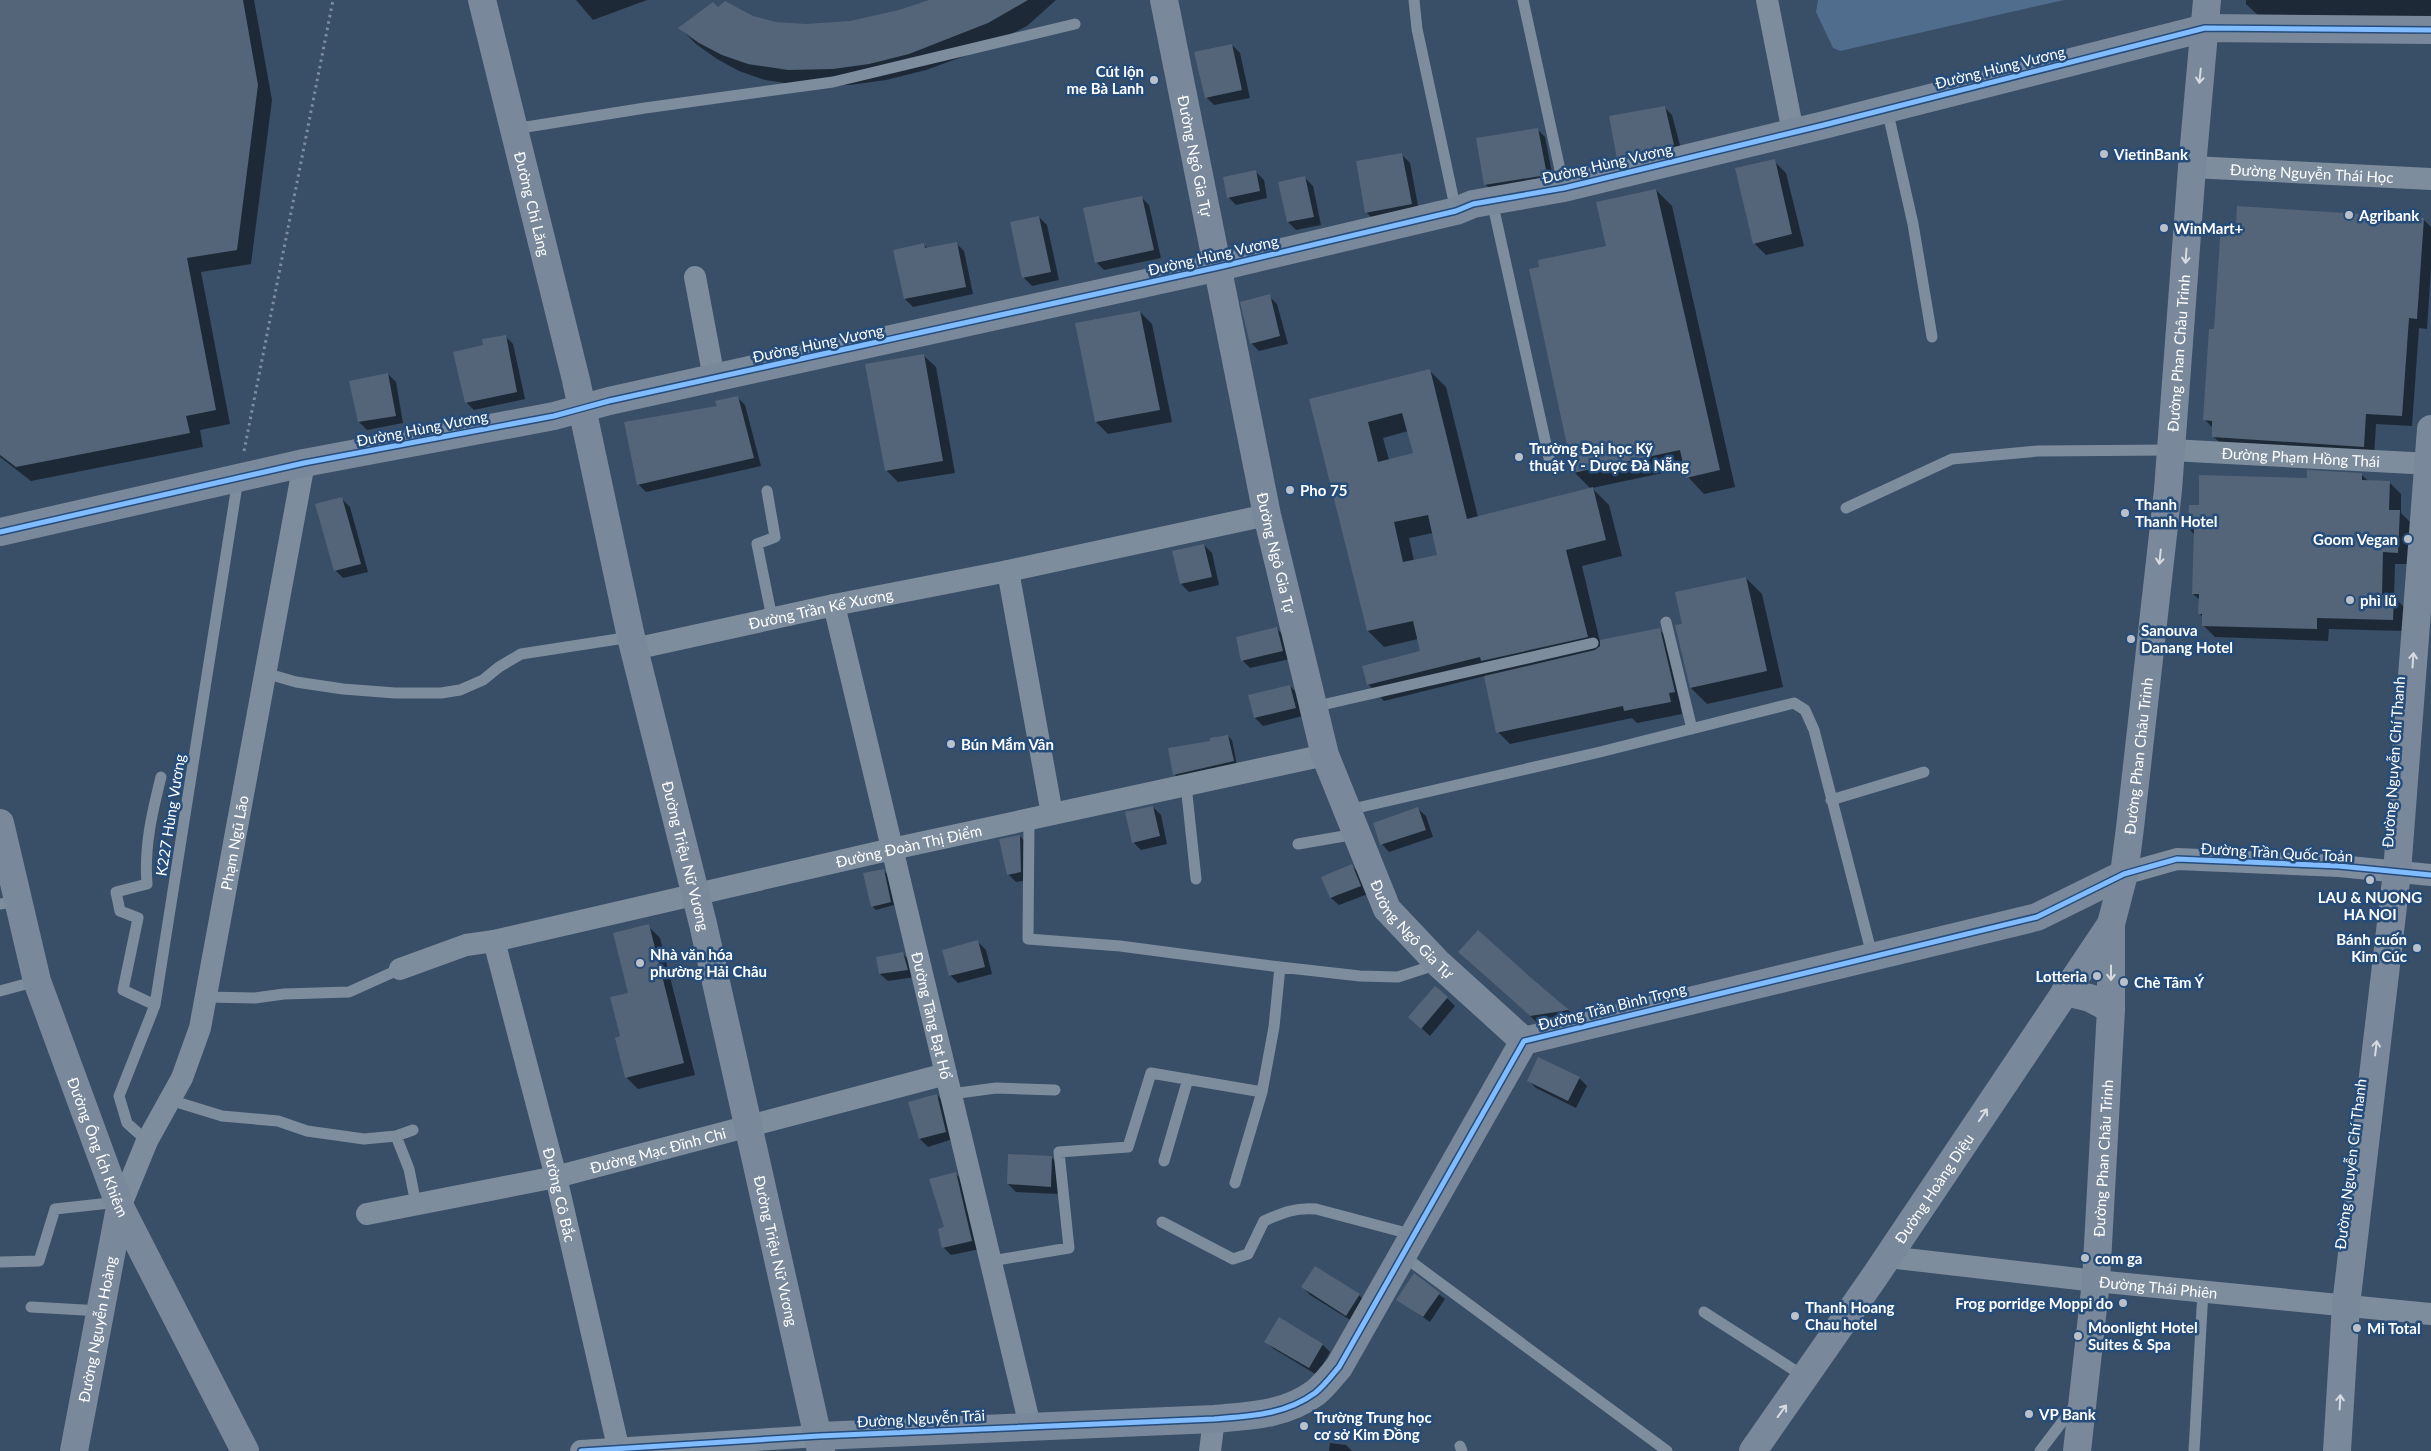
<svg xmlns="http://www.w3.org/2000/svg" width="2431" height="1451" viewBox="0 0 2431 1451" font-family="Lato,sans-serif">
  <rect width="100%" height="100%" fill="#394e67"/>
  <!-- water -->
  <path fill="#516d8d" d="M1818,0H2064L1840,51L1833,48L1816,12Z"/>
  <!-- shadow -->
  <path fill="#0007" fill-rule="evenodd" d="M9,0H254L272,100L251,264L201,272L230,424L200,430L203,447L31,481L0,457V2Z
    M576,0H647L593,20Z
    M933,0H1056L1027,26L973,53L926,70L886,80L850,85L805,86L765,80L739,71L717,59L696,44L680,28L718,9L776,23L806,25L851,22L899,11Z
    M2246,0H2431V30L2263,20L2246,4Z
    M1232,45L1240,53L1250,98L1214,105L1206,97Z
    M1664,107L1672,115L1682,153L1627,166L1619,158Z
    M1537,129L1545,137L1554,183L1494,193L1486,185L1478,139Z
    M1402,155L1410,163L1419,211L1374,220L1366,212Z
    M1774,161L1786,173L1804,246L1766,255L1754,243Z
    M1256,172L1264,180L1267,198L1236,205L1228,197Z
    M1305,178L1313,186L1321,225L1296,230L1288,222Z
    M1656,190L1672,206L1735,487L1704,494L1688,477L1686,468L1592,488L1609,505L1622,556L1582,566L1600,642L1659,630L1672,642L1687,704L1680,705L1682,714L1637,723L1632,718L1510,744L1498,732L1485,676L1384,701L1368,684L1422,652L1418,639L1384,647L1368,631L1310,400L1430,371L1446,387L1478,517L1591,489L1574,472L1607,247ZM1408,431L1414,454L1389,460L1383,438ZM1433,533L1439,555L1414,561L1409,538Z
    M1141,197L1149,205L1161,258L1104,270L1096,262Z
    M1039,217L1047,225L1059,280L1032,286L1024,278L1011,223Z
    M2423,219L2431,227V269L2427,329L2419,328L2412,426L2376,424L2374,457L2224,447L2213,436V428L2205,420L2237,227Z
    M956,243L964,251L973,294L913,307L905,299L923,244L928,249Z
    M1269,296L1277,304L1288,344L1259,351L1251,343Z
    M1140,312L1152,324L1172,422L1108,434L1096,422Z
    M505,336L513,344L525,399L474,410L466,402Z
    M923,355L936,367L955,473L898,482L886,470Z
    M388,374L396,382L403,423L367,430L359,422Z
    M737,397L745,405L761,466L646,492L638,484Z
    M2362,475L2368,481L2389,482L2401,494V513L2411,523L2410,564H2395L2394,597L2406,609L2405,631L2329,629L2328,641L2215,637L2203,625V618L2199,613L2200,600L2193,594L2195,535L2189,529L2200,507L2308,479Z
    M342,499L350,507L368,572L343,578L335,570Z
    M1204,545L1212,553L1219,585L1189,592L1181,584Z
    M1746,578L1762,594L1783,687L1707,704L1691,688L1684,625Z
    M1276,628L1284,636L1290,659L1250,668L1242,660Z
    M1290,686L1298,694L1303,716L1263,726L1255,718Z
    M1228,736L1232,740L1237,765L1178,778L1174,774L1212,742Z
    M1153,807L1161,815L1167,844L1141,850L1133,842Z
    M1418,809L1426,816L1433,837L1389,852L1382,844Z
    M1020,836L1027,844L1028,880L1016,882L1008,874Z
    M1352,866L1360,874L1368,894L1339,905L1331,898Z
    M883,870L887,874L894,905L876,910L872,906Z
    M648,926L660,938L695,1075L638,1089L626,1077L622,1037L630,994Z
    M1478,932L1569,1011L1575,1018L1539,1024L1467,960Z
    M978,942L986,950L992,974L958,983L950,975Z
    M903,954L911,962L915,977L888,981L880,974Z
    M1447,998L1455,1006L1430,1036L1418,1025Z
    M1579,1078L1587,1086L1576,1108L1536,1088L1528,1080Z
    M937,1095L945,1103L953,1139L928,1147L920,1139Z
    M1051,1157L1059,1165L1058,1194L1016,1192L1008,1184Z
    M955,1173L963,1181L980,1249L951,1255L943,1247Z
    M1414,1275L1445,1299L1430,1322L1398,1300Z
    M1303,1287L1359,1295L1367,1303L1355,1323L1310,1295Z
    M1266,1342L1323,1345L1330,1352L1317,1375L1274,1349Z
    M1330,1443L1346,1445L1352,1451H1329Z"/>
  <!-- building -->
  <path fill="#546579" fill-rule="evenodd" d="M0,0H243L258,85L237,250L187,258L216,410L186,416L190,433L16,467L0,455Z
    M929,0H1028L988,23L909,54L869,64L833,69L788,70L748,64L722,55L699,43L678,28L713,2L718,7L725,1L753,16L776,22L806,24L850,21L899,10Z
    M1232,44L1242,90L1205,98L1194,52Z
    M1665,106L1674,145L1617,159L1609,116Z
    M1538,128L1547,175L1484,185L1476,138Z
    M1402,153L1412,204L1365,213L1356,161Z
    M1775,159L1792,234L1753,244L1735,168Z
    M1256,170L1260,191L1227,198L1223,177Z
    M1305,176L1314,217L1287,222L1278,182Z
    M1656,189L1720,470L1686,478L1680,450L1573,473L1529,269L1539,267L1538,260L1606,246L1596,202Z
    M1142,196L1154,250L1095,263L1083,208Z
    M2237,206L2424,218L2417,319L2409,318L2402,416L2366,414L2364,447L2212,437V421L2203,420L2209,329H2214L2221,225L2236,226Z
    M1039,216L1051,272L1022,278L1010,222Z
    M957,242L966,287L904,299L893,250L924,243L925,248Z
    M1270,294L1280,336L1250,344L1240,302Z
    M1140,311L1160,410L1095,422L1075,323Z
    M506,335L517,392L465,403L453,352L483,345L482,339Z
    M924,354L943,461L885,471L865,364Z
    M1430,369L1467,519L1593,487L1606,540L1566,550L1588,637L1481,661L1480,657L1367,685L1362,666L1420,651L1413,621L1367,631L1309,399ZM1402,413L1413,453L1378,462L1368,422ZM1428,515L1437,555L1403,562L1394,522Z
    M388,373L396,416L358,422L349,381Z
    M738,396L754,458L637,485L624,422L717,406L715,401Z
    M2307,470L2362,473V480L2390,481L2389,510H2400L2398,553L2383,552L2382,595L2394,596L2393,620L2317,618V629L2202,626V614H2198L2199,594H2192L2194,529H2188L2189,505H2199V475L2307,478Z
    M342,497L361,564L334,571L315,504Z
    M1204,544L1212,577L1180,584L1172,551Z
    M1746,577L1767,671L1690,688L1675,625L1682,624L1675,592Z
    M1277,627L1283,651L1241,661L1236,637Z
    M1660,628L1675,692L1669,693L1671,702L1624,711L1623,706L1496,733L1484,676L1595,650L1600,646V640Z
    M1290,685L1296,708L1254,718L1248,695Z
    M1228,735L1234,761L1173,775L1168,748L1210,741V738Z
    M1153,806L1160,836L1132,843L1125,812Z
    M1418,807L1426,830L1380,845L1373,823Z
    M1020,835L1021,872L1007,875L999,839Z
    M1352,864L1361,886L1330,898L1321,877Z
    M884,869L891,902L871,907L863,873Z
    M649,924L684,1063L625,1078L615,1038L620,1036L610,997L628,993L613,933Z
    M1478,930L1529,976L1569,1010L1530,1016L1458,952Z
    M978,940L985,967L949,976L942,950Z
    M903,952L908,970L879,974L876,957Z
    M1435,986L1448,997L1421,1029L1408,1017Z
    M1538,1057L1580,1077L1568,1101L1527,1081Z
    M937,1094L946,1132L919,1139L908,1102Z
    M1008,1154L1052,1156L1051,1187L1007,1184Z
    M956,1172L972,1241L942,1248L938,1229L944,1227L929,1179Z
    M1315,1266L1360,1294L1346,1316L1301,1287Z
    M1414,1273L1440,1293L1423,1317L1396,1300Z
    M1279,1317L1323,1344L1309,1368L1264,1342Z"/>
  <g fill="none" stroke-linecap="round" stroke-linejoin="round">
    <!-- path -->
    <path stroke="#7d8d9e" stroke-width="3" stroke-dasharray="2.5 4" stroke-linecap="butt" d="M244,451L333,0"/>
    <!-- lane -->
    <path stroke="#7d8d9e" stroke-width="11" d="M1414,0L1417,29L1456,211
      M1523,0L1564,188
      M1887,109L1913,224L1932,337
      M514,129L645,108L833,82L1075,24
      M1492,201L1551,467
      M767,491L775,537L757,544L772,618
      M1846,508L1952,459L2038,451L2170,450
      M1666,622L1692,729
      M265,673L296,682L343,689L395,693H441L460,690L483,680L499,667L521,654L631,637
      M1313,707L1593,643
      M1186,785L1196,879
      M1831,800L1924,772
      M1348,810L1600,752L1794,703L1805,710L1814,730L1872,955
      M1029,819L1028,939L1120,946L1280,967L1274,1027L1262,1092L1235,1183
      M1298,844L1356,834
      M0,904L19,901
      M1280,967L1360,976L1398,977L1438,964
      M0,991L37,981
      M206,997L255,998L284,994L349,992L400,969
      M155,1005L123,990L138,918L120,911L116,892L147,884C144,847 152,813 161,777
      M951,1094L996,1088L1055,1090
      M170,1100L222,1116L278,1121L307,1131L364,1139L396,1136L413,1130
      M396,1136L409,1169L416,1204
      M147,1141L127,1123L119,1096L155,1005L238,479
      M1164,1161L1188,1079
      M1162,1222L1233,1259L1248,1254L1264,1221C1282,1213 1296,1207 1316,1209L1414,1235
      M1402,1255L1667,1451
      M991,1261L1069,1248L1059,1152L1128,1147L1151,1073L1262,1092
      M0,1262L39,1261L55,1209L119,1202
      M31,1307L101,1311
      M1704,1312L1805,1377
      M1460,1446L1462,1451
      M2040,1451L2075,1405
      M2194,1451L2203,1291"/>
    <!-- street -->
    <g stroke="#7d8d9e" stroke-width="22">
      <path d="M1767,0L1793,132"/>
      <path id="s1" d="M2192,167L2431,179"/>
      <path d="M695,277L714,378"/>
      <path id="s2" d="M2171,450L2431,464"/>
      <path d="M1008,571L1052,814"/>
      <path id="s3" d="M834,605L1030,1426"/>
      <path id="s4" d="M634,649L834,605L1008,571L1267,515"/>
      <path d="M2124,874L2177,859L2339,866L2431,875"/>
      <path id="s5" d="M494,941L556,1177L619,1451"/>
      <path id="s6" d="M400,969L466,945L494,941L892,849L1325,755"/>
      <path id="s7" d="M120,1207L147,1141L182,1078L200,1028L304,463"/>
      <path id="s8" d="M367,1214L556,1177L946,1074"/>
      <path id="s9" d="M1888,1257L2096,1281L2431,1314"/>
      <path d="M581,1451L819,1436"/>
      <path d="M1210,1451L1214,1419"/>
    </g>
    <!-- secondary -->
    <g stroke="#79889a" stroke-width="28">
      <path id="s10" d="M482,0L576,380L631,637L703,924L821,1451"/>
      <path id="s11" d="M1164,0L1267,515L1325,755L1387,909L1439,964L1524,1041"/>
      <path d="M0,532L304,463L554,416L609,401L1219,267L1456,211L1473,204L1564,188L1824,125L2205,28L2431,30"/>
      <path id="s12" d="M0,823L37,981L120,1207L245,1451"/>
      <path d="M2065,992L2090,998L2111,1009"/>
      <path d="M819,1436L1214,1419C1250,1416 1285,1415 1315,1393C1324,1386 1332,1375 1339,1367L1524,1041L2037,917L2124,874"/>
      <path id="s13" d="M74,1451L120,1207"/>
      <path id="s14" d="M1753,1451L1875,1276L2111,924"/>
      <path id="s15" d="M2077,1451L2096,1281L2111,1009V924L2124,874L2130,828L2168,490L2192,167L2207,0"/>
      <path d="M2337,1451L2346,1305L2397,872L2431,429"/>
    </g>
    <defs>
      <path id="cycleway" d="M0,532L304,463L554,416L609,401L1219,267L1456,211L1473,204L1564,188L1824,125L2205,28L2431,30
        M581,1451L819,1436L1214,1419C1250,1416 1285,1415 1315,1393C1324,1386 1332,1375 1339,1367L1524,1041L2037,917L2124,874L2177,859L2339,866L2431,875"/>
    </defs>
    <!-- cycleway casing -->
    <use href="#cycleway" stroke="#264c7a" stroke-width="8"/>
    <!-- cycleway -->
    <use href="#cycleway" stroke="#80bcff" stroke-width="5"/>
  </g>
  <!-- one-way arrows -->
  <defs><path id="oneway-shaft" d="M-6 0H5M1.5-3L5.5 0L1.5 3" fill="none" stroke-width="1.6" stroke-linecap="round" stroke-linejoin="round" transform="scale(1.25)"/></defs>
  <g stroke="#d7dbe1">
    <use href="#oneway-shaft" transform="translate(2200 76) rotate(96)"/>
    <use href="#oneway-shaft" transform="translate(2186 256) rotate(94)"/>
    <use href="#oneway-shaft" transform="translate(2160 557) rotate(96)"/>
    <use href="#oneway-shaft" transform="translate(2413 660) rotate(-86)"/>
    <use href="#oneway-shaft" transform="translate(2111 973) rotate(90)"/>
    <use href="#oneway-shaft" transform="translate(2376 1048) rotate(-83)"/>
    <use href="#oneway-shaft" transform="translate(1983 1115) rotate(-56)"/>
    <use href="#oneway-shaft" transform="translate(2340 1402) rotate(-87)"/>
    <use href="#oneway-shaft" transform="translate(1782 1411) rotate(-54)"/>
  </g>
  <!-- markers -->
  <g fill="#bac1ca" stroke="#264c7a" stroke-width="2">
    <circle cx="1154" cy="80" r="5"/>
    <circle cx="2104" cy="154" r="5"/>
    <circle cx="2349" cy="215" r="5"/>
    <circle cx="2164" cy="228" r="5"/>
    <circle cx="1519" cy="457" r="5"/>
    <circle cx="1290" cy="490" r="5"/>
    <circle cx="2125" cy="513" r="5"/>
    <circle cx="2408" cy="539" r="5"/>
    <circle cx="2350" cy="600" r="5"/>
    <circle cx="2131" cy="639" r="5"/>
    <circle cx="951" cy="744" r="5"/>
    <circle cx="2370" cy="880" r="5"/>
    <circle cx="2417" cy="948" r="5"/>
    <circle cx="640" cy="963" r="5"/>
    <circle cx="2097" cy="976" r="5"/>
    <circle cx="2124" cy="982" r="5"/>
    <circle cx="2085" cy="1258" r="5"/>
    <circle cx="2123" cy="1303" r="5"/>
    <circle cx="1795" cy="1316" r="5"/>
    <circle cx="2357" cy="1328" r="5"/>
    <circle cx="2078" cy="1336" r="5"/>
    <circle cx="2029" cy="1414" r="5"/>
    <circle cx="1304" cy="1426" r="5"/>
  </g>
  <g text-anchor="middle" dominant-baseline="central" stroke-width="5" stroke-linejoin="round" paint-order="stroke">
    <!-- street labels -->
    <g font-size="15" fill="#fff" stroke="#264c7a">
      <text transform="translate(2000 67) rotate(-14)">Đường Hùng Vương</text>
      <text stroke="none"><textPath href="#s11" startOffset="159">Đường Ngô Gia Tự</textPath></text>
      <text transform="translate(1607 163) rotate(-13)">Đường Hùng Vương</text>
      <text stroke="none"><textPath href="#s1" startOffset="120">Đường Nguyễn Thái Học</textPath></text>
      <text stroke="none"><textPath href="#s10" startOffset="210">Đường Chi Lăng</textPath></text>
      <text transform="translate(1213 255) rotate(-13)">Đường Hùng Vương</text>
      <text transform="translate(818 343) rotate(-12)">Đường Hùng Vương</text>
      <text stroke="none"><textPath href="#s15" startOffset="1104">Đường Phan Châu Trinh</textPath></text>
      <text transform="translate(422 428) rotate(-11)">Đường Hùng Vương</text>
      <text stroke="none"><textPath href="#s2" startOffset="130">Đường Phạm Hồng Thái</textPath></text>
      <text stroke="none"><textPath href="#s11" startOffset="564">Đường Ngô Gia Tự</textPath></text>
      <text stroke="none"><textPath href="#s4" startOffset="191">Đường Trần Kế Xương</textPath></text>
      <text stroke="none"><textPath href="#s15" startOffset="699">Đường Phan Châu Trinh</textPath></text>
      <text transform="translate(2393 762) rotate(-86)">Đường Nguyễn Chí Thanh</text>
      <text transform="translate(170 815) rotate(-81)">K227 Hùng Vương</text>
      <text stroke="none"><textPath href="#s7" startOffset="385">Phạm Ngũ Lão</textPath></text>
      <text stroke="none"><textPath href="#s6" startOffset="524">Đường Đoàn Thị Điểm</textPath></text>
      <text transform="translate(2277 852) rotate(3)">Đường Trần Quốc Toản</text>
      <text stroke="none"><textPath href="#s10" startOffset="880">Đường Triệu Nữ Vương</textPath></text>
      <text stroke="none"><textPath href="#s11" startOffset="969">Đường Ngô Gia Tự</textPath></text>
      <text transform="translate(1612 1006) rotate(-14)">Đường Trần Bình Trọng</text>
      <text stroke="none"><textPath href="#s3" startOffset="422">Đường Tăng Bạt Hổ</textPath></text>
      <text stroke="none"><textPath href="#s12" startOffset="339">Đường Ông Ích Khiêm</textPath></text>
      <text stroke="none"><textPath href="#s8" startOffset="298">Đường Mạc Đĩnh Chi</textPath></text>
      <text stroke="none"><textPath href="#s15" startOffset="294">Đường Phan Châu Trinh</textPath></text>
      <text transform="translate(2350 1164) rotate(-83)">Đường Nguyễn Chí Thanh</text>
      <text stroke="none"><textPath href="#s14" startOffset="319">Đường Hoàng Diệu</textPath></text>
      <text stroke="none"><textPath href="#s5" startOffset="262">Đường Cô Bắc</textPath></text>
      <text stroke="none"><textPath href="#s10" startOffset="1285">Đường Triệu Nữ Vương</textPath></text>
      <text stroke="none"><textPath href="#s9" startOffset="272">Đường Thái Phiên</textPath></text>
      <text stroke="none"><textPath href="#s13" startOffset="124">Đường Nguyễn Hoàng</textPath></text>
      <text transform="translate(921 1418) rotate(-3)">Đường Nguyễn Trãi</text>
    </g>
    <!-- poi labels -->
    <g font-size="15" font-weight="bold" fill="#fff" stroke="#264c7a" text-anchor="start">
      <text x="1144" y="71" text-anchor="end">Cút lộn<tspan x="1144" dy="17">me Bà Lanh</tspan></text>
      <text x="2114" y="154">VietinBank</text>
      <text x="2359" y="215">Agribank</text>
      <text x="2174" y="228">WinMart+</text>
      <text x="1529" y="448">Trường Đại học Kỹ<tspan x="1529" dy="17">thuật Y - Dược Đà Nẵng</tspan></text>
      <text x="1300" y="490">Pho 75</text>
      <text x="2135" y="504">Thanh<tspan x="2135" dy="17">Thanh Hotel</tspan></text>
      <text x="2398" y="539" text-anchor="end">Goom Vegan</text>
      <text x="2360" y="600">phì lũ</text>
      <text x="2141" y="630">Sanouva<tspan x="2141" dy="17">Danang Hotel</tspan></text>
      <text x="961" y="744">Bún Mắm Vân</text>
      <text x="2370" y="897" text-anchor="middle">LAU &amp; NUONG<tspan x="2370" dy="17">HA NOI</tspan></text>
      <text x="2407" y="939" text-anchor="end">Bánh cuốn<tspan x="2407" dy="17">Kim Cúc</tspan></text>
      <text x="650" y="954">Nhà văn hóa<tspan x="650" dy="17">phường Hải Châu</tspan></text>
      <text x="2087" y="976" text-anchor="end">Lotteria</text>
      <text x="2134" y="982">Chè Tâm Ý</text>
      <text x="2095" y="1258">com ga</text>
      <text x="2113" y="1303" text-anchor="end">Frog porridge Moppi do</text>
      <text x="1805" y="1307">Thanh Hoang<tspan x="1805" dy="17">Chau hotel</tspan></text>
      <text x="2088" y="1327">Moonlight Hotel<tspan x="2088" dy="17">Suites &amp; Spa</tspan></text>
      <text x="2367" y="1328">Mi Total</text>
      <text x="2039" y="1414">VP Bank</text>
      <text x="1314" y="1417">Trường Trung học<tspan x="1314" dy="17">cơ sở Kim Đồng</tspan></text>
    </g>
  </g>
</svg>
